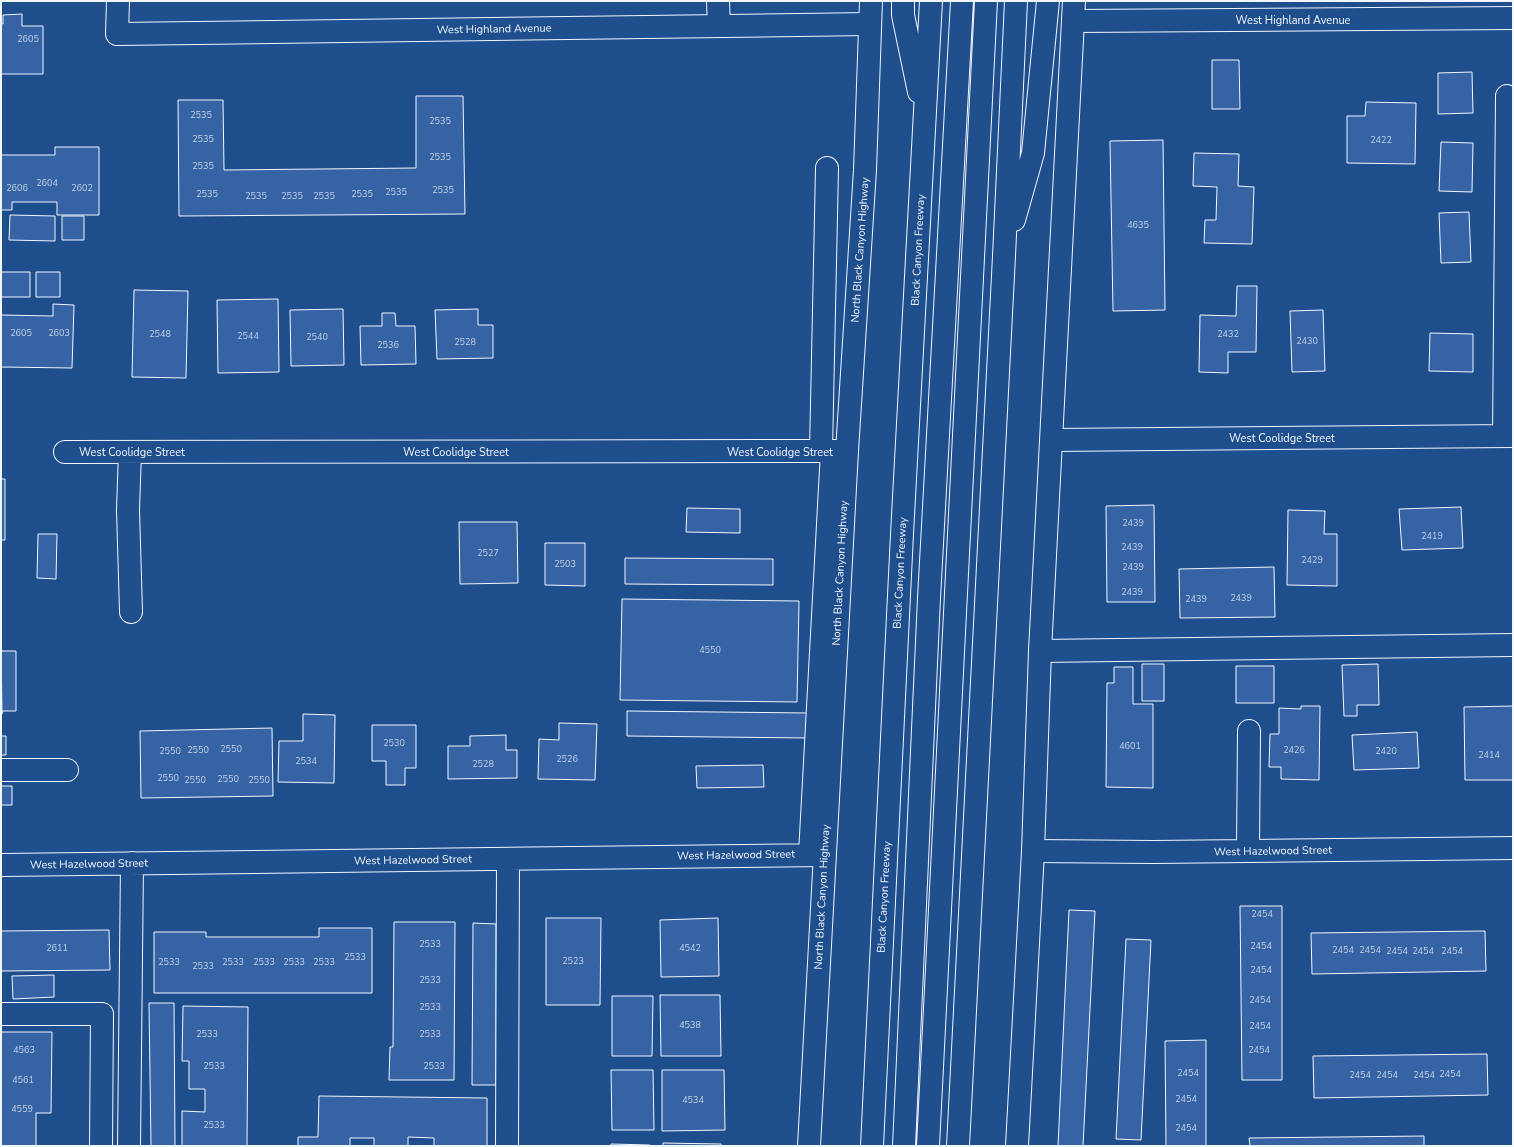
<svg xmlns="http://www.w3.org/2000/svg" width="1514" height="1147" viewBox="0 0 1514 1147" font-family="'Nunito Sans',sans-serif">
  <rect width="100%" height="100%" fill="#1f4e8c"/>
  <!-- building -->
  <path fill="#3563a3" stroke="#f2f6ff" d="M22,14V26H43V74H1V24H3V15Z
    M1212,60H1239L1240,109H1212Z
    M1472,72L1473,113L1438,114V73Z
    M416,96H463L465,214L179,216L178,100H223L224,170L416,168Z
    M1366,102L1416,103L1415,164L1347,163V116H1365Z
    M1163,140L1165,310L1113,311L1110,141Z
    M1441,142L1473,143L1472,192L1439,191Z
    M55,147H99V215H57V202H12V210H1V155H55Z
    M1194,153L1239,154L1238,186L1254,187L1252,244L1204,243L1205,220H1216L1217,187L1193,186Z
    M1469,212L1471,262L1441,263L1439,213Z
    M10,215L55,216V241L9,240Z
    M62,216H84V240H62Z
    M1,272H30V297H1Z
    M36,272H60V297H36Z
    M1237,286H1257L1256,352H1228V373L1199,372L1200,315L1236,316Z
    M134,290L188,291L186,378L132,377Z
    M278,299L279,372L218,373L217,300Z
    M53,304L74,305L72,368L1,367V315L53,316Z
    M343,309L344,365L291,366L290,310Z
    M478,309V325H493V358L437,359L435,310Z
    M1323,310L1325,371L1292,372L1290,311Z
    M382,313H395L396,326H415L416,364L361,365L360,326H382Z
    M1430,333L1473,334V372L1429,371Z
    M1,479H5V540H1Z
    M1154,505L1155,602H1107L1106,506Z
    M1461,507L1463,548L1402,550L1399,509Z
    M687,508L740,509V533L686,532Z
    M1288,510L1325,511L1324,534H1337V586L1287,585Z
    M459,522H517L518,583L460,584Z
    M38,534H57L56,579L37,578Z
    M545,543H585V586L545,585Z
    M625,558L773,559V585L625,584Z
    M1274,567L1275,617L1180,618L1179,569Z
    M622,599L799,601L797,702L620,700Z
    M1,648L2,651H16V711H2V714Z
    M1142,664H1164V701H1142Z
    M1378,664L1379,705H1357V716H1344L1342,665Z
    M1236,666H1274V703H1236Z
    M1114,667H1133V704H1153V788L1106,787L1107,683H1114Z
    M1301,706H1320L1319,780L1281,779V767H1269L1270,734H1279V708L1301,709Z
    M1513,706V780H1465L1464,707Z
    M627,711L809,713V738L627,736Z
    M303,714L335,715L334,783L278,782L279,741H303Z
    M559,723L597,724L595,780L538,779L539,739L559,740Z
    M372,725H416V768H405V785H386V761H372Z
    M272,728L273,796L141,798L140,731Z
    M1417,732L1419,768L1354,770L1352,735Z
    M506,735V750H517V778L448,779V746H470V736Z
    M1,736H6V755H1Z
    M763,765L764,787L697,788L696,766Z
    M1,786H12V805H1Z
    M1240,906H1282V1080H1242Z
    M1069,910L1095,911L1083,1146H1058Z
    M546,918H601L600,1005H546Z
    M718,918L719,976L661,977L660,920Z
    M394,922H455L454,1080H389L390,1047H393Z
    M473,923L496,924V1085H472Z
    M319,928H372V993H154V932H206V937H319Z
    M109,930L110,970L1,971V931Z
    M1485,931L1486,971L1312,974L1311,933Z
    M1126,939L1151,940L1141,1140L1116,1139Z
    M54,975V997L13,999L12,976Z
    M660,995H720L721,1056H661Z
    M612,996H653L652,1056H612Z
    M149,1003H174L175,1146H151Z
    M183,1006L248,1007L247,1146H182V1111L205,1112V1089H189V1061H182Z
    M1,1032H52L51,1113H36V1146H1Z
    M1206,1040V1146H1166L1165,1041Z
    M1487,1054L1488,1095L1314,1098L1313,1056Z
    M611,1070H653L654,1130H612Z
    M662,1070H724L725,1130L662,1131Z
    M319,1096L487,1098V1146H434V1138L408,1137V1146H374V1138H350V1146H298V1137H318Z
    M1424,1136V1146H1250L1249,1138Z
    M663,1143L721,1144V1146H663Z
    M611,1144L650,1145V1146H611Z"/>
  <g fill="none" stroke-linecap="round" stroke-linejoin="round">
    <defs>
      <path id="minor" d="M118,1L117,34L870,24
        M718,1L719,26
        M1073,21L1513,18
        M1504,436L1507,96
        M1052,440L1513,436
        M821,451L827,168
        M65,452L847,451
        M130,452L128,510L131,612
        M1040,651L1513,645
        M1,770H67
        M1033,851L1153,852L1513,848
        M1248,851L1249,731
        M810,854L832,451
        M1,865L824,855
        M1,1014H102L101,1146
        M129,1146L132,863
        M507,1146L508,859"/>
      <path id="major" d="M809,1146L847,451L865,170L871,1
        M1017,1146L1033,851L1040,651L1074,1"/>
      <path id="highway" d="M903,1V15L919,92
        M1014,220L1033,153L1048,1
        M872,1146L902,534L931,1
        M904,1146L929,598L962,1
        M928,1146L986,1
        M958,1146L1004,256L1016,1"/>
    </defs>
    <!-- minor casing -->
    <use href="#minor" stroke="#f2f6ff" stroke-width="24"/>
    <!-- major casing -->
    <use href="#major" stroke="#f2f6ff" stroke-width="24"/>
    <!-- highway casing -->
    <use href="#highway" stroke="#f2f6ff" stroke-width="24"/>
    <!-- minor -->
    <use href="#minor" stroke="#1f4e8c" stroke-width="22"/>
    <!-- major -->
    <use href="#major" stroke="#1f4e8c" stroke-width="22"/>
    <!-- highway -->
    <use href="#highway" stroke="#1f4e8c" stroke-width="22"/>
  </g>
  <g text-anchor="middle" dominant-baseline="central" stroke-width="3" stroke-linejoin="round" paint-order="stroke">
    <!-- number labels -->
    <g font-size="9" fill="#c3d1e8">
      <text x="28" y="39">2605</text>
      <text x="201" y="115">2535</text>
      <text x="440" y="121">2535</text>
      <text x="203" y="139">2535</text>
      <text x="1381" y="140">2422</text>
      <text x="440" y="157">2535</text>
      <text x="203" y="166">2535</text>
      <text x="47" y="183">2604</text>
      <text x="17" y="188">2606</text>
      <text x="82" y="188">2602</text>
      <text x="443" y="190">2535</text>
      <text x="396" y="192">2535</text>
      <text x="207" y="194">2535</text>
      <text x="362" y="194">2535</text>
      <text x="256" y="196">2535</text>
      <text x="292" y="196">2535</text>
      <text x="324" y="196">2535</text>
      <text x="1138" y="225">4635</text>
      <text x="21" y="333">2605</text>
      <text x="59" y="333">2603</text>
      <text x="160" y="334">2548</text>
      <text x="1228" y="334">2432</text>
      <text x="248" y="336">2544</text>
      <text x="317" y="337">2540</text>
      <text x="1307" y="341">2430</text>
      <text x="465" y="342">2528</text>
      <text x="388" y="345">2536</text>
      <text x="1133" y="523">2439</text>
      <text x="1432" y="536">2419</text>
      <text x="1132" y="547">2439</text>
      <text x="488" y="553">2527</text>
      <text x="1312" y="560">2429</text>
      <text x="565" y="564">2503</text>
      <text x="1133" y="567">2439</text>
      <text x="1132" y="592">2439</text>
      <text x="1241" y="598">2439</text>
      <text x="1196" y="599">2439</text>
      <text x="710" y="650">4550</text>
      <text x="394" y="743">2530</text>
      <text x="1130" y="746">4601</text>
      <text x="231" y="749">2550</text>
      <text x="198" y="750">2550</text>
      <text x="1294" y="750">2426</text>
      <text x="170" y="751">2550</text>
      <text x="1386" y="751">2420</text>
      <text x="1489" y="755">2414</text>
      <text x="567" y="759">2526</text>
      <text x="306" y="761">2534</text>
      <text x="483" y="764">2528</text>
      <text x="168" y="778">2550</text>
      <text x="228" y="779">2550</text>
      <text x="195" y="780">2550</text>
      <text x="259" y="780">2550</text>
      <text x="1262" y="914">2454</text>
      <text x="430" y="944">2533</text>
      <text x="1261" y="946">2454</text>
      <text x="57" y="948">2611</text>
      <text x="690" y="948">4542</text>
      <text x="1343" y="950">2454</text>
      <text x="1370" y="950">2454</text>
      <text x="1397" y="951">2454</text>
      <text x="1423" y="951">2454</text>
      <text x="1452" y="951">2454</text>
      <text x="355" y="957">2533</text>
      <text x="573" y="961">2523</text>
      <text x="169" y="962">2533</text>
      <text x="233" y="962">2533</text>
      <text x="264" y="962">2533</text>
      <text x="294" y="962">2533</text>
      <text x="324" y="962">2533</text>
      <text x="203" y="966">2533</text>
      <text x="1261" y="970">2454</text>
      <text x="430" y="980">2533</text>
      <text x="1260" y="1000">2454</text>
      <text x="430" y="1007">2533</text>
      <text x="690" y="1025">4538</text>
      <text x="1260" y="1026">2454</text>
      <text x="207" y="1034">2533</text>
      <text x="430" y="1034">2533</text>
      <text x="24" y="1050">4563</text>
      <text x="1259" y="1050">2454</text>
      <text x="214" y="1066">2533</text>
      <text x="434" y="1066">2533</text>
      <text x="1188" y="1073">2454</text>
      <text x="1450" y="1074">2454</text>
      <text x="1360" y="1075">2454</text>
      <text x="1387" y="1075">2454</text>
      <text x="1424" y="1075">2454</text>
      <text x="23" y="1080">4561</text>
      <text x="1186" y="1099">2454</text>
      <text x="693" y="1100">4534</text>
      <text x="22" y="1109">4559</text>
      <text x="214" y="1125">2533</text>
      <text x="1186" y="1128">2454</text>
    </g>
    <!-- street labels -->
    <g font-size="11" fill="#f2f6ff" stroke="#1f4e8c">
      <text x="1293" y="20">West Highland Avenue</text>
      <text transform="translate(494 29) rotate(-1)">West Highland Avenue</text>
      <text transform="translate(860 250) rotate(-86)">North Black Canyon Highway</text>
      <text transform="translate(918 250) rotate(-87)">Black Canyon Freeway</text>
      <text x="1282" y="438">West Coolidge Street</text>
      <text x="132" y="452">West Coolidge Street</text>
      <text x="456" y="452">West Coolidge Street</text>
      <text x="780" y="452">West Coolidge Street</text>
      <text transform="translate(840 573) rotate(-87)">North Black Canyon Highway</text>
      <text transform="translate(900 573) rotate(-87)">Black Canyon Freeway</text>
      <text transform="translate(1273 851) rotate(-1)">West Hazelwood Street</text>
      <text transform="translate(736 855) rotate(-1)">West Hazelwood Street</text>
      <text transform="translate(413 860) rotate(-1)">West Hazelwood Street</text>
      <text transform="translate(89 864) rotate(-1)">West Hazelwood Street</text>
      <text transform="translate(822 897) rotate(-87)">North Black Canyon Highway</text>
      <text transform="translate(884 897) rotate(-87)">Black Canyon Freeway</text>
    </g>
  </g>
  <!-- border -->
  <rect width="1514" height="1147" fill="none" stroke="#f2f6ff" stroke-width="4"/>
</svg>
